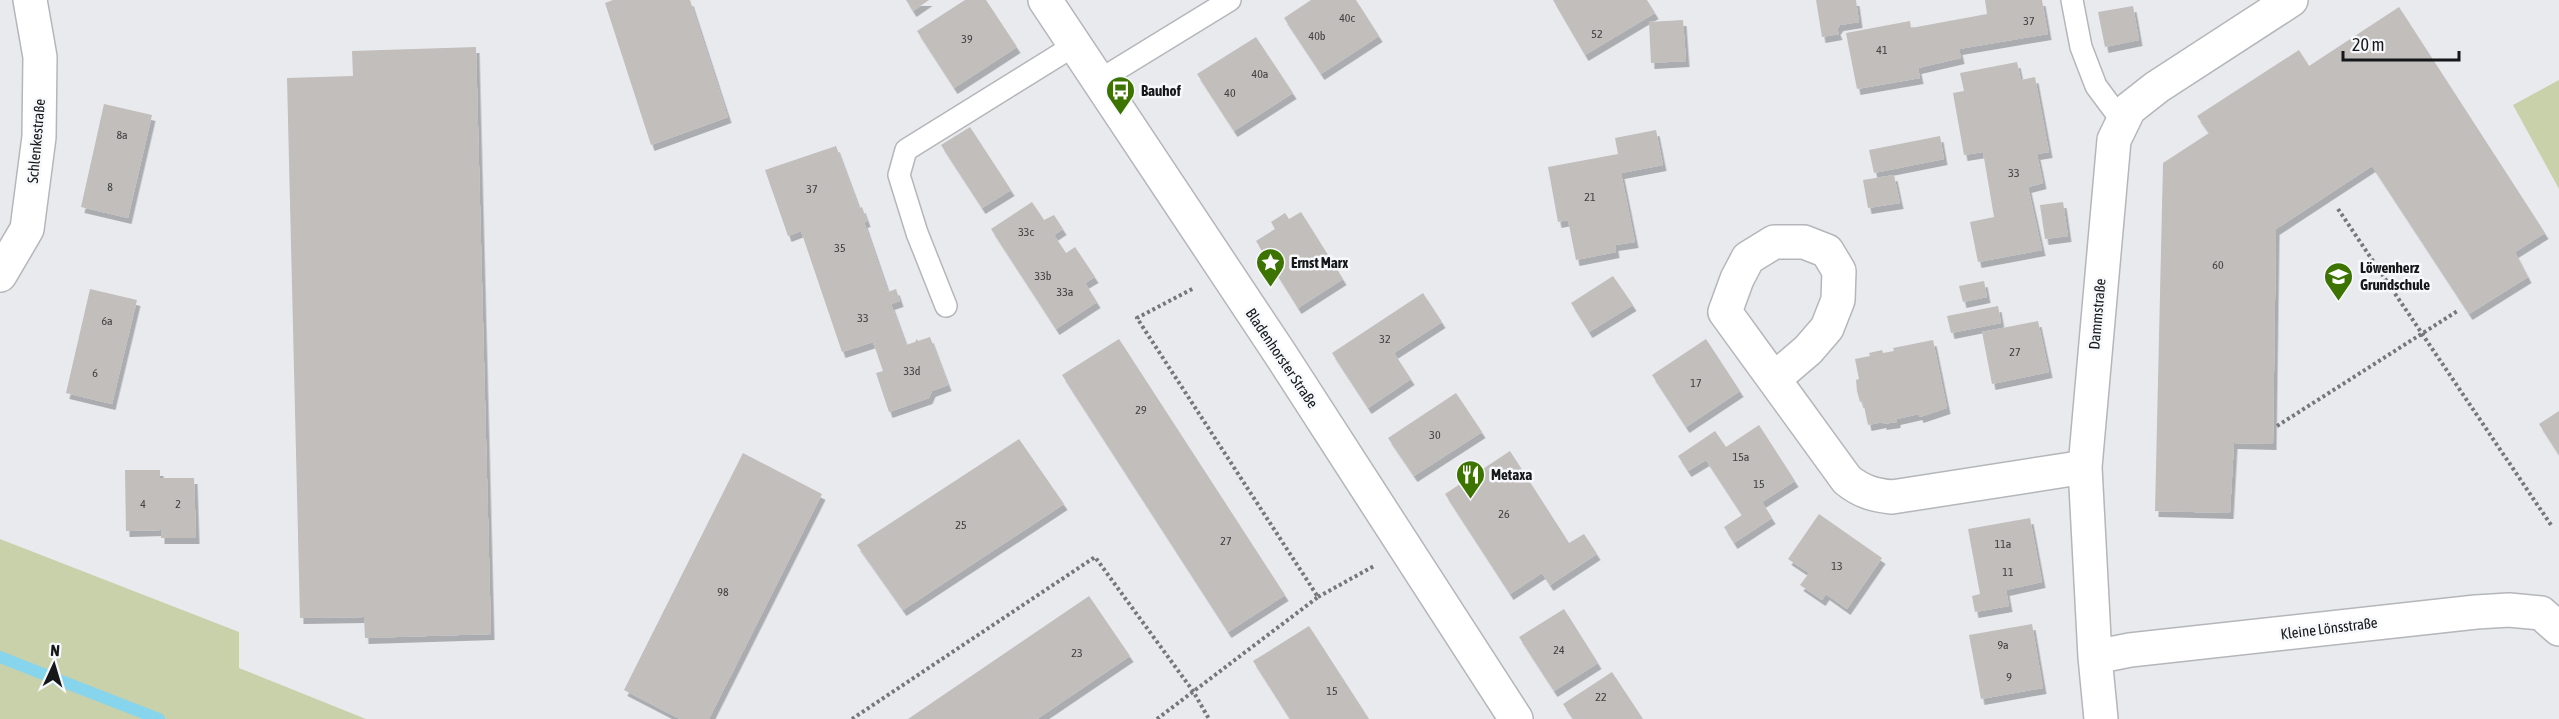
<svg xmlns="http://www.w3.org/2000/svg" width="2559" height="719" viewBox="0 0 2559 719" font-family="'Asap Condensed',sans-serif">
  <defs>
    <filter id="shadow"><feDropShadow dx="3.5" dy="6" stdDeviation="0" flood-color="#0004"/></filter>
  </defs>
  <rect width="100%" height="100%" fill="#e9eaee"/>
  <!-- green -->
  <path fill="#c9d1ab" d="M2559,80V189L2513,105Z
    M0,539L239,632V668L366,719H0Z"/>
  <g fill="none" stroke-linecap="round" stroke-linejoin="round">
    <!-- stream -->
    <path stroke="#87d4ed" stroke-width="12" d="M0,657L159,719"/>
  </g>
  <!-- building -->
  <path fill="#c1bebc" filter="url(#shadow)" d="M613,0H690L728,117L651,145L605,3Z
    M906,0H929L913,11Z
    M965,0H986L1017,47L954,88L917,31Z
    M1311,0H1356L1379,36L1321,74L1284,18Z
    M1553,0H1647L1655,13L1585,55Z
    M1816,0H1856L1859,22L1840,25L1837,29L1839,34L1822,37Z
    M1985,0H2042L2048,34L1959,49L1961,58L1918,68L1920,78L1857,89L1846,33L1910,21L1911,28L1987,14Z
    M2133,6L2139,40L2105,47L2098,12Z
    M2399,7L2545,233L2515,252L2528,277L2469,314L2372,166L2276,229L2273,444L2234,443L2230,513L2155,511L2163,163L2209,133L2197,116L2299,50L2309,66Z
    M1683,20L1686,61L1651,63L1649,22Z
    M1256,37L1293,93L1234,131L1197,74Z
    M476,47L491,634L365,638L364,617L300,618L287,78L353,76L352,51Z
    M2017,62L2021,80L2035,77L2049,152L2037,154L2043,183L2028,187L2042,250L1978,262L1970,222L1994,217L1983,152L1964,155L1953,93L1964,91L1960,73Z
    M104,104L152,115L128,218L81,207Z
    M970,127L1011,190L982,208L941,145Z
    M1656,130L1663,165L1621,173L1635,242L1615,245L1616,252L1576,260L1568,220L1558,222L1548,167L1618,154L1615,138Z
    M1940,136L1944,159L1874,173L1869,150Z
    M836,146L859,208L862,207L867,221L864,222L888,292L896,289L900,301L891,304L906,345L915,342L917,339L918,341L930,337L948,385L932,391L929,398L889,412L876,373L883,371L873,342L842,352L801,231L788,236L765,170Z
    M1894,175L1900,203L1868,208L1863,180Z
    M1032,202L1044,220L1054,215L1063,229L1054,235L1066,253L1075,247L1095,277L1085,283L1097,302L1056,329L991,229Z
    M2063,202L2068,236L2045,239L2040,205Z
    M1301,212L1343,279L1298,308L1256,241L1275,229L1271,222L1285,213L1289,219Z
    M1613,276L1633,305L1589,332L1571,303Z
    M1984,281L1987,297L1963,302L1959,286Z
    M90,289L137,300L112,404L66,393Z
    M1423,293L1442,322L1394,353L1411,379L1368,408L1332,353Z
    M1998,306L2001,323L1951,333L1947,316Z
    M2038,321L2049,372L1992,384L1982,332Z
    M1119,339L1285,595L1228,632L1062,375Z
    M1706,339L1740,391L1686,427L1652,375Z
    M1933,340L1947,408L1920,417L1919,414L1897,419V422L1883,424V422L1868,425L1863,401L1860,402L1857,391L1856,380L1859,379L1855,359L1870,356L1869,353L1882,350L1883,353L1894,351L1893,348Z
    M1456,393L1482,432L1414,476L1388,438Z
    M2559,411V455L2539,424Z
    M1759,425L1795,481L1762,502L1772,518L1734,543L1724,527L1742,515L1706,460L1688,471L1678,456L1715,431L1726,447Z
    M1019,439L1064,504L903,610L857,545Z
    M1510,451L1569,543L1584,534L1597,554L1550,585L1542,573L1510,594L1445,494Z
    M743,453L822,494L709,719H680L624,690Z
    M125,470H160V478H194L196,538H161V530L126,531Z
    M1819,514L1882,558L1847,609L1826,594L1822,600L1800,585L1809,573L1788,559Z
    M2030,518L2042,582L2006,590L2009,606L1975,612L1972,596L1980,594L1968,529Z
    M1089,596L1130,656L1037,719H908Z
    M1564,609L1598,663L1554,691L1519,637Z
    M2032,624L2043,688L1981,699L1969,635Z
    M1309,626L1369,719H1290L1253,661Z
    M1612,672L1643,719H1573L1563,704Z"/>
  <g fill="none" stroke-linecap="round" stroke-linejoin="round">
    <defs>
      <path id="lane" d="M2072,0L2081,47L2096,86L2122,121
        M1098,81L1230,0
        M946,306L917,233L899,175L906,150L1075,45"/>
      <path id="street" d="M1045,0L1279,352L1516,719
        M0,275L27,229L39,137L40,57L30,0
        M1774,379L1808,350L1827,328L1838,300L1839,271L1827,251L1804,242H1774L1748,258L1737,279L1725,312L1847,480C1862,492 1874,495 1892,497L2085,467
        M2095,657L2130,650L2476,612L2509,610L2541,613L2559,629
        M2101,719L2095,657L2085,467L2114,140L2129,109L2157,87L2291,0"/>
    </defs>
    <!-- lane casing -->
    <use href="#lane" stroke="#b5b6ba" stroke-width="24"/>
    <!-- street casing -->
    <use href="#street" stroke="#b5b6ba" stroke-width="36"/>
    <!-- path -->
    <path stroke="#767779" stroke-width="4" stroke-dasharray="3 3" stroke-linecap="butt" d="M2338,209L2551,525
      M2277,426L2459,310
      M1318,597L1374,566
      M852,719L1095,557L1193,691L1209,719
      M1157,719L1318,597L1137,318L1194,288"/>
    <!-- lane -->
    <use href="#lane" stroke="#fff" stroke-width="21"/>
    <!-- street -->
    <use href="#street" stroke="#fff" stroke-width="33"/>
  </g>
  <!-- icons -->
  <defs>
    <symbol id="bus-pin" viewBox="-11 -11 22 30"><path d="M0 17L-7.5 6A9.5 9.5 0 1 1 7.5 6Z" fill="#3d7401" stroke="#f7f8fb"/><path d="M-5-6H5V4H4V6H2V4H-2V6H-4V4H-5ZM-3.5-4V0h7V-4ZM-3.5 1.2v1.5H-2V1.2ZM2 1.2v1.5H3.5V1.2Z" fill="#fff"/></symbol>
    <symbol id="sight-pin" viewBox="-11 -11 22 30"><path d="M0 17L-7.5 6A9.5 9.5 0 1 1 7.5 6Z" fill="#3d7401" stroke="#f7f8fb"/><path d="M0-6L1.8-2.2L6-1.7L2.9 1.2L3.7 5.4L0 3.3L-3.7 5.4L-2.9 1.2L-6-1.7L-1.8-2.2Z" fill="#fff"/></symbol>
    <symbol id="school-pin" viewBox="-11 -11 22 30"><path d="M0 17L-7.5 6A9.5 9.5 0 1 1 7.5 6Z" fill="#3d7401" stroke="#f7f8fb"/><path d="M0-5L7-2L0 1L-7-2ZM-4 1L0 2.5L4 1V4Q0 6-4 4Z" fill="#fff"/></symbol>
    <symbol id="restaurant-pin" viewBox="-11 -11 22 30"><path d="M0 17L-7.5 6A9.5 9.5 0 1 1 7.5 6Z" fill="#3d7401" stroke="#f7f8fb"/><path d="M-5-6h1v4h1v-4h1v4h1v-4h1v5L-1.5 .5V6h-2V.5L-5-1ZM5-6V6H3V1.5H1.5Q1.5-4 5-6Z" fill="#fff"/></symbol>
  </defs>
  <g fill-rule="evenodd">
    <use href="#bus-pin" x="1104" y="74" width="33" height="45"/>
    <use href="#sight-pin" x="1254" y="246" width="33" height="45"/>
    <use href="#school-pin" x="2322" y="260" width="33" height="45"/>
    <use href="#restaurant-pin" x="1454" y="458" width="33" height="45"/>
  </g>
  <g text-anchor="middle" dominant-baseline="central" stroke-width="5" stroke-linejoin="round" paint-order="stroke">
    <!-- number labels -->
    <g font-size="12" fill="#414141">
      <text x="1347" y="18">40c</text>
      <text x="2029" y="21">37</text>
      <text x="1597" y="34">52</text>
      <text x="1317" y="36">40b</text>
      <text x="967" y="39">39</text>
      <text x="1882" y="50">41</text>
      <text x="1260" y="74">40a</text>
      <text x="1230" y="93">40</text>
      <text x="122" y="135">8a</text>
      <text x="2014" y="173">33</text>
      <text x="110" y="187">8</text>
      <text x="812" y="189">37</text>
      <text x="1590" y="197">21</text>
      <text x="1026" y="232">33c</text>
      <text x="840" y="248">35</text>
      <text x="2218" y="265">60</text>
      <text x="1043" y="276">33b</text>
      <text x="1065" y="292">33a</text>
      <text x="863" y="318">33</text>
      <text x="107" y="321">6a</text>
      <text x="1385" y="339">32</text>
      <text x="2015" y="352">27</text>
      <text x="912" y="371">33d</text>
      <text x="95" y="373">6</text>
      <text x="1696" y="383">17</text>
      <text x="1141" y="410">29</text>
      <text x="1435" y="435">30</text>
      <text x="1741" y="457">15a</text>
      <text x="1759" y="484">15</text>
      <text x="143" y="504">4</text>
      <text x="178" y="504">2</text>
      <text x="1504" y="514">26</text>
      <text x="961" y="525">25</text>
      <text x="1226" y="541">27</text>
      <text x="2003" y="544">11a</text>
      <text x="1837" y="566">13</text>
      <text x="2008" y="572">11</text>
      <text x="723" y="592">98</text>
      <text x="2003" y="645">9a</text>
      <text x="1559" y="650">24</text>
      <text x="1077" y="653">23</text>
      <text x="2009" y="677">9</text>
      <text x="1332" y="691">15</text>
      <text x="1601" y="697">22</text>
    </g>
    <!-- poi labels -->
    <g font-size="15" font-weight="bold" fill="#161718" stroke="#f7f8fb" text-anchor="start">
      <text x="1141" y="90">Bauhof</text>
      <text x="1291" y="262">Ernst Marx</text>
      <text x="2360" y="267">Löwenherz<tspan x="2360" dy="17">Grundschule</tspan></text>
      <text x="1491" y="474">Metaxa</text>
    </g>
    <!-- street labels -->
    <g font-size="15" fill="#161718" stroke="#f7f8fb">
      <text transform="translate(36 141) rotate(-85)">Schlenkestraße</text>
      <text transform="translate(2097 314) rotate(-85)">Dammstraße</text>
      <text transform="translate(1282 358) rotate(56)">Bladenhorster Straße</text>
      <text transform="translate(2329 628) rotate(-7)">Kleine Lönsstraße</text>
    </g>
  </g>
  <!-- north arrow -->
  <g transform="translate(54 665) rotate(4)" stroke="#f7f8fb" stroke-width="4.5" paint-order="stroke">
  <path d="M0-4.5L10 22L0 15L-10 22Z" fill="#161718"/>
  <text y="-9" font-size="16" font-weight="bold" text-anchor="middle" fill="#161718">N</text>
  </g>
  <!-- scale -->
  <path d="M2343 51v9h116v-9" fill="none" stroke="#161718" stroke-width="3"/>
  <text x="2352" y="51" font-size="18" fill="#161718" stroke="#f7f8fb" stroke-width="4.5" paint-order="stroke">20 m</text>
</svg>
